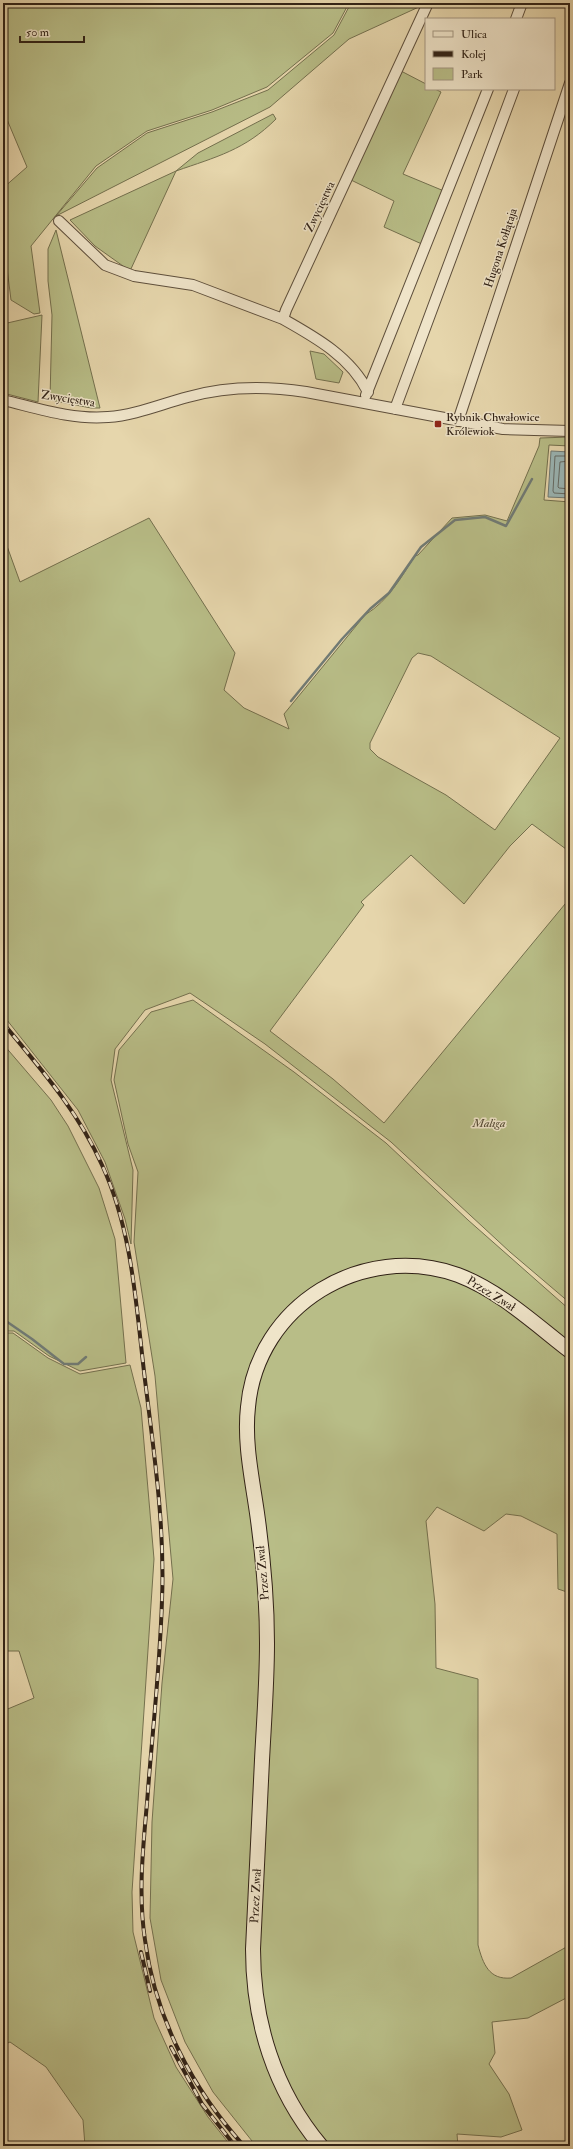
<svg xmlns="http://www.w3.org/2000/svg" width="573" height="2149" viewBox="0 0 573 2149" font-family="'IM FELL Double Pica',serif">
  <rect width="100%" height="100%" fill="#e6d6ac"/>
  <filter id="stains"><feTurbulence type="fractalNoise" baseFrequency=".005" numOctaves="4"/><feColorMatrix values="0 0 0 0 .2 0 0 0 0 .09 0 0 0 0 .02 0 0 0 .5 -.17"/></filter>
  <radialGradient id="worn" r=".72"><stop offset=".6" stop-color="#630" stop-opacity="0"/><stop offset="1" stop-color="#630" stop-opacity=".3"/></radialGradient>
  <!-- green -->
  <path fill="#b8bd87" stroke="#74704e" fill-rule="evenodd" d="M3,3H349L333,33L267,87L212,110L147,131L96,166L31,246L40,313L34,314L11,300L3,236V188L27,167L3,110Z
    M351,3H422L421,6L349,39L270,107L56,216L97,168L147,133L212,112L268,90L334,35Z
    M401,71L426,84V89H435L441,92L403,174L444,191L424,245L384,227L394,201L351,180Z
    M273,114L276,119C245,150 216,157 176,171L130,271L95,246L70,220L176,171L198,153Z
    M56,230L100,408H91L50,400L52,315L48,281V249Z
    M42,315L38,402L3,393V324Z
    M310,351L324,354L343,372L339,383L316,379Z
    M570,437V446L549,445L544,500L570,502V852L532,824L510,846L464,904L411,855L361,902L364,905L270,1031L333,1079L384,1123L570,898V1303L510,1252L391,1142L265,1044L190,993L145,1010L115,1049L111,1080L133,1170L131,1244L125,1219L105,1162L78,1110L3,1015V535L20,582L149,518L235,653L224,690L244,708L289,729L284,714L365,615C389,600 400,579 415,556L418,555L452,518L485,515L507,521L539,446L540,438ZM418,653L431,656L560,738L495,830L446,795L378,757L370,749V743L412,658Z
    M193,1000L294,1072L386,1143L468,1220L570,1310V1593L558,1589L557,1534L521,1516L506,1514L484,1531L437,1507L426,1521L435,1604L436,1668L478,1679V1945C483,1964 489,1980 511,1978L570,1945V1996L528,2018L492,2022L495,2053L489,2064L509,2094L522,2130L501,2137L457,2134L458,2146H256L213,2092L185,2042L161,1980L150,1918L152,1822L162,1683L173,1579L155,1376L134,1242L138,1172L128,1144L114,1080L119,1050L151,1012Z
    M3,1044L51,1100L68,1126L99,1188L115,1239L126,1363L80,1371L49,1356L14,1331H3Z
    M3,1333H13L48,1358L80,1374L130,1365L141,1408L154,1559L132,1892L133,1932L154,2018L176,2067L208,2117L231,2146H85L83,2120L46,2067L10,2042L3,2045V1711L34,1698L19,1651H3Z"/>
  <!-- water -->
  <path fill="#9bb6b5" stroke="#717b75" d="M551,451L570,452V498L548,497Z"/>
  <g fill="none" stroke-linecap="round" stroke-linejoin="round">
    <!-- shore -->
    <path stroke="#666c66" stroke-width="1" d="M570,456H555L553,491L554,493L570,494
      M570,461L560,462L558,487L559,488L570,489"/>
    <!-- stream -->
    <path stroke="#717b75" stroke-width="2.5" d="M291,701L342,639L370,609L389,593L421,547L455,520L485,517L506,526L532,479
      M3,1319L32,1339L64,1364H78L86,1357"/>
    <defs>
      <path id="street" d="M516,19L522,3
        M59,221L105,265L134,276L193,285L283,319
        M368,392C351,357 315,337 283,319L286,310L428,3
        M366,395L488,89
        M3,400C37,408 72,420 108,417C136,415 161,404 188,397C227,386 267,386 306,392L503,429L570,431
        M395,409L514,89
        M458,421L570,83"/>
      <path id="secondary" d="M321,2146C274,2090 253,2021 253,1949C256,1886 259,1823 262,1760C264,1721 267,1682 267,1643C267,1600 263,1556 257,1513C252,1478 244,1442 248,1407C257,1305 363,1241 458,1275C500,1291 535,1324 570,1351"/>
    </defs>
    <!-- street casing -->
    <use href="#street" stroke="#5e4f3c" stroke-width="12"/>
    <!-- secondary casing -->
    <use href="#secondary" stroke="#312216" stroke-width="16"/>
    <!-- street -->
    <use href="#street" stroke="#efe4c9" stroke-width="10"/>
    <!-- secondary -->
    <use href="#secondary" stroke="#efe4c9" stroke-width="14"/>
    <defs>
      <path id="rail" d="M3,1023C40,1068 78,1111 102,1165C133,1232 136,1307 145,1380C154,1453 165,1526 162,1600C160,1668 152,1735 147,1803C143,1848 138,1894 145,1940C155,2017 192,2089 244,2146
        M141,1952L150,1991
        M171,2047L202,2104L235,2146"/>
    </defs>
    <!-- rail casing -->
    <use href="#rail" stroke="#312216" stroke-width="4"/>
    <!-- rail -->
    <use href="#rail" stroke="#efe4c9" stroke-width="2.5" stroke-dasharray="8" stroke-linecap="butt"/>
  </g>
  <!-- markers -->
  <rect fill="#8f2418" stroke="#efe4c9" stroke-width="1.5" x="434" y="420" width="8" height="8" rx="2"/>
  <g text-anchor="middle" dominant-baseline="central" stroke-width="3" stroke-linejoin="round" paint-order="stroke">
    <!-- street labels -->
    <g font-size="12" fill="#312216" stroke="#efe4c9">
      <text transform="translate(320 207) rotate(-65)">Zwycięstwa</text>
      <text transform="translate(501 248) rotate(-72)">Hugona Kołłątaja</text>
      <text transform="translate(68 399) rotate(9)">Zwycięstwa</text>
      <text transform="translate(491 1294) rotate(32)">Przez Zwał</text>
      <text transform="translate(263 1573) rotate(-95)">Przez Zwał</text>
      <text transform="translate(256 1896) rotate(-87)">Przez Zwał</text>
    </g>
    <!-- poi labels -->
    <g font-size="12" fill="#312216" stroke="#efe4c9" text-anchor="start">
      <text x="446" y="417">Rybnik Chwałowice<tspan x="446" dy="14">Królewiok</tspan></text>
    </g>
    <!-- park labels -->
    <g font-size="12" font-style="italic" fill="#534932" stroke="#efe4c9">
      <text x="489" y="1123">Maliga</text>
    </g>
  </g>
  <!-- margin -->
  <rect width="573" height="2149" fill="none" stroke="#e6d6ac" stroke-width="16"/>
  <rect x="4" y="4" width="565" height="2141" fill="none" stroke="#312216" stroke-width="2"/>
  <rect x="8" y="8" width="557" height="2133" fill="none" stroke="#312216"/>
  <!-- legend -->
  <rect x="425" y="18" width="130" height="72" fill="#efe4c9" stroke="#a39681"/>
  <rect x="433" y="31" width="20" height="6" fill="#efe4c9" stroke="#a39681"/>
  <text x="461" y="38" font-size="12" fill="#312216">Ulica</text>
  <rect x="433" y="51" width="20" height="6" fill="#312216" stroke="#a39681"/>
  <text x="461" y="58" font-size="12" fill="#312216">Kolej</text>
  <rect x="433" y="68" width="20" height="12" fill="#b8bd87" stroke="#a39681"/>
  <text x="461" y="78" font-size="12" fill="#312216">Park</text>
  <!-- scale -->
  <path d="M20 36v6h64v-6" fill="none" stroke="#312216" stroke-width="2"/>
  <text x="26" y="36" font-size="12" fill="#312216" stroke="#efe4c9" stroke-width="3" paint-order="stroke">50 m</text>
  <rect width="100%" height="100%" filter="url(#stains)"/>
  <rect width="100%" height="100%" fill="url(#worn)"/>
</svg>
